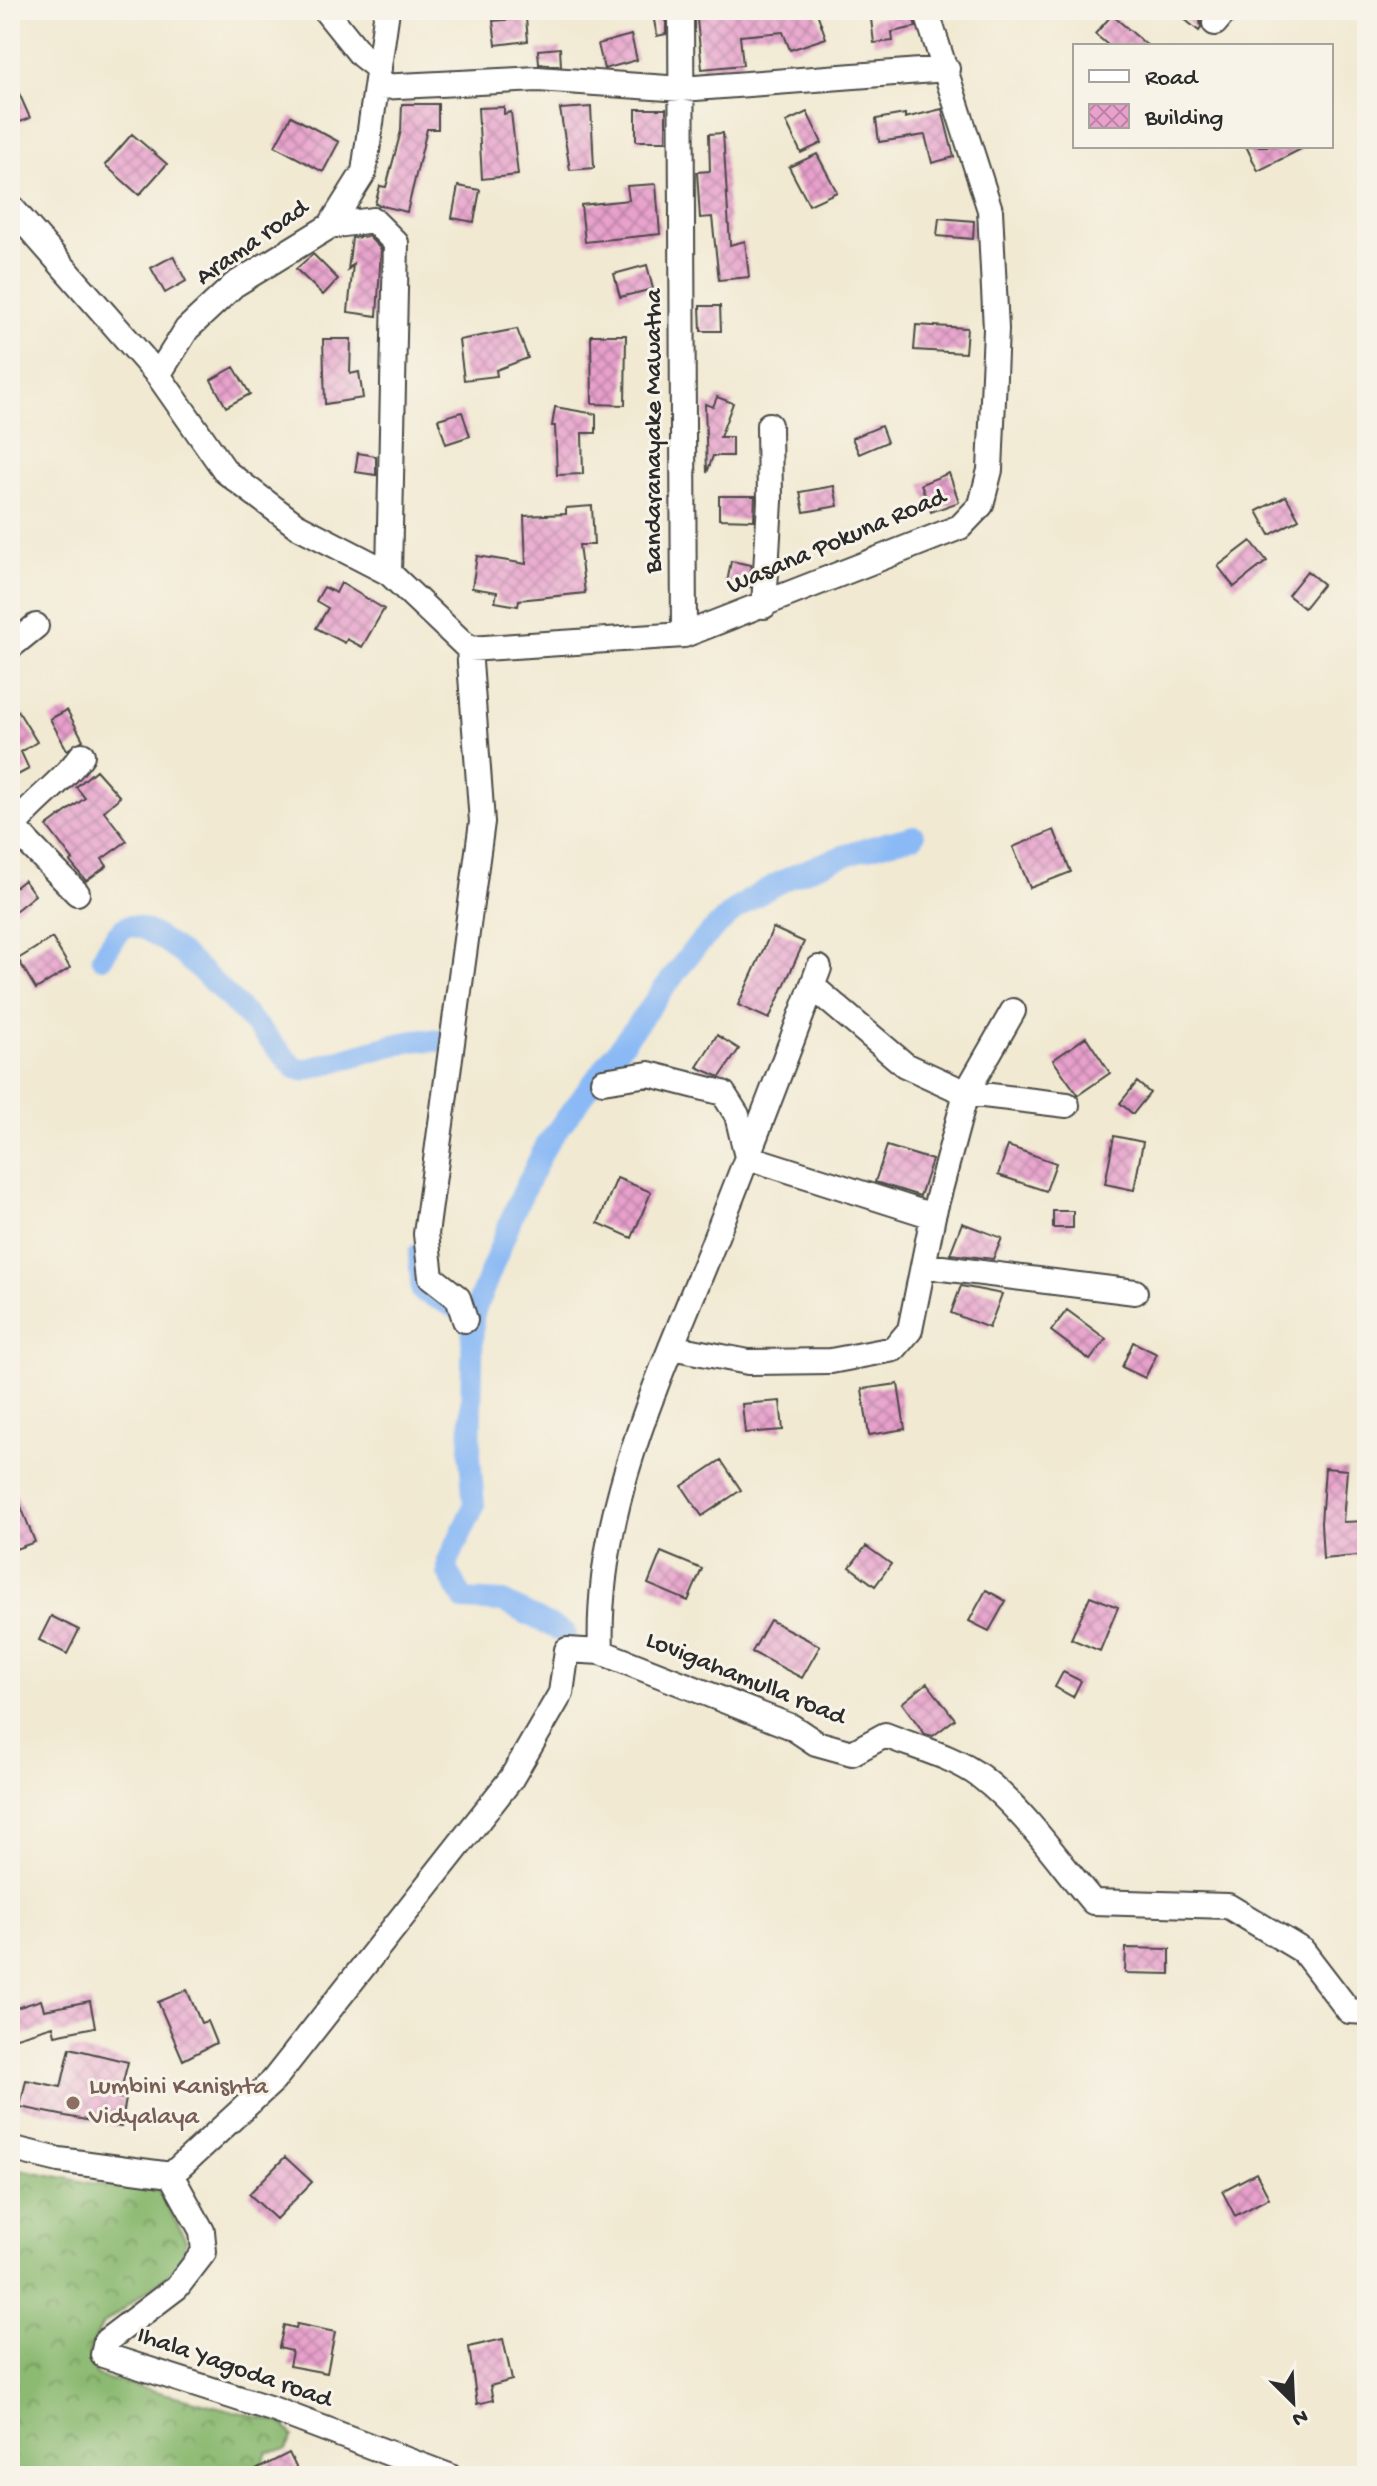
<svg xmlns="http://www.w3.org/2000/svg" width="1377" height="2486" viewBox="0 0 1377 2486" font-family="'Gochi Hand',sans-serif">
  <defs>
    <pattern id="forest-crowns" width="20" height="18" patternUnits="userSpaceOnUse" patternTransform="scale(2)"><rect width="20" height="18" fill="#8cba72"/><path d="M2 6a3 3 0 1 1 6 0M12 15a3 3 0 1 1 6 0" fill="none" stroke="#73975e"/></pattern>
    <pattern id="building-cross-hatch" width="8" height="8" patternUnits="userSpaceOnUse" patternTransform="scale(2)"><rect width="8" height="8" fill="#e8a0cc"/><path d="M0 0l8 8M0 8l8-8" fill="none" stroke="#bc83a6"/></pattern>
  </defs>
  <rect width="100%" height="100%" fill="#f7f3e8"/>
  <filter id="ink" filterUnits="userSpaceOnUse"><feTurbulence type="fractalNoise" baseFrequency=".0125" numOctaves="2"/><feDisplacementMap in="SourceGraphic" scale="16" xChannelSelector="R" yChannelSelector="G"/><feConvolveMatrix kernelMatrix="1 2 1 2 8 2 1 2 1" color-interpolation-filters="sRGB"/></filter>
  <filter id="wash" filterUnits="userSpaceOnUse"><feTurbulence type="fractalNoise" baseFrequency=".006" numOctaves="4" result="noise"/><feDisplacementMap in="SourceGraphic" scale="32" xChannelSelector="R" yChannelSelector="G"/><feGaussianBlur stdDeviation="1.8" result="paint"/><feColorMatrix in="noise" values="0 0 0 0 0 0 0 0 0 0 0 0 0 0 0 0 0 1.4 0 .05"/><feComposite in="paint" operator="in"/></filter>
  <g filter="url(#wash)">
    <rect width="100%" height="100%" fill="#f1e9d2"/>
    <!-- forest -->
    <path fill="url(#forest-crowns)" stroke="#5c724e" stroke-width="2" d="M10,2167L90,2183L158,2190L186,2240L179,2266L102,2325L89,2352L96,2376L282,2423L293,2436L286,2450L267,2452L257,2476H10Z"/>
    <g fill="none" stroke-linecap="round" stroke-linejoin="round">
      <!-- canal -->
      <path stroke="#8ab9f5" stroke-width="22" d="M102,958C107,950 118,927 129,926C168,924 267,1038 295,1068L305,1070L389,1046L418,1040L441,1041
        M419,1254L422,1291L465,1312
        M565,1633L503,1602L464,1600L448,1573V1561L474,1506L470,1457L473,1316L516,1207L546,1145L693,950C707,936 722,920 738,908C788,871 854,850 914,836"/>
    </g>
    <g id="blocks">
      <!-- building -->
      <path fill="url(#building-cross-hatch)" d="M696,10H816L826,38L790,50L783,32L740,36L743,65L702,69Z
        M891,10H911L916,27L892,32L893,41L874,43L871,19L892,16Z
        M1173,10H1206L1200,20L1201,28L1199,31Z
        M666,13V34L657,36L653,15Z
        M1112,15L1148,46H1109L1095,34Z
        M526,18L528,41L496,45L493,21Z
        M631,35L637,60L604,69L598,44Z
        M560,48L561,66L539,64L538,50Z
        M10,73L30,118L10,126Z
        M402,104H438V129H427L407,212L375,204L380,186L386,187L401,131Z
        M504,107V114L511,112L518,175L482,179L478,108Z
        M591,107L594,168L570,170L560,109Z
        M636,109H666V141H636Z
        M942,109L954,157L932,163L925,135L879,142L876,119L905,114V118Z
        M807,112L822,143L801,153L786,122Z
        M291,116L339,142L323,172L275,146Z
        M723,133L730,245L745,241L749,277L719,280L712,217L700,218L697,172L710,171L709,134Z
        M132,134L167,164L139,195L105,165Z
        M1246,146H1307L1258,171Z
        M817,154L837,192L809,205L789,167Z
        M656,184L660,234L585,242L581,205L629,200L627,186Z
        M458,186L480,190L474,222L452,218Z
        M939,218L974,221L973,239L937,236Z
        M368,236L381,249L377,316L348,312L353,264L348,270L352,238Z
        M313,254L338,279L323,295L296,269Z
        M173,256L186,281L165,293L151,268Z
        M647,265L653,289L620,297L614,274Z
        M700,306H720L721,331H701Z
        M916,325L967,328L965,353L914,350Z
        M517,329L528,358L496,370L497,376L464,380L459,340Z
        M591,335H626L625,405L592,404Z
        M323,339H351L350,374L359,372L363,398L325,404Z
        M234,367L250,394L226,407L211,380Z
        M717,397L733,403L720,437H732V456H713L707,473L705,404L713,407Z
        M555,407L596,414V433H582L583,474L557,475L555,426H552Z
        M462,412L470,436L446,444L438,419Z
        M881,426L887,442L859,454L852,438Z
        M358,453L376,456V475L355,472Z
        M949,473L959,502L931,512L921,484Z
        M834,486L838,506L804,512L800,492Z
        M719,496H755L754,520L719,519Z
        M1286,496L1299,519L1270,535L1257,511Z
        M592,506L594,545H579L585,593L519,600L518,606L495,602L497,592L472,588L477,556L526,564L524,516L566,514V508Z
        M1251,541L1267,561L1234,587L1218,566Z
        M731,561L751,565L750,587L727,583Z
        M1307,571L1323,584L1304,608L1288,595Z
        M341,583L384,609L362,647L347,639L345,643L316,628L328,608L316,601L324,587L336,593Z
        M10,698L37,742L21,752L29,769L10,779Z
        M67,710L83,740L67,750L50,719Z
        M96,770L120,797L104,811L127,841L102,859L107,866L86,881L70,862L73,860L47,826L85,798L76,787Z
        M1054,830L1071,872L1030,888L1013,847Z
        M24,880L35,895L10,915V891Z
        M773,928L804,942L769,1019L738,1005Z
        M52,938L70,968L36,989L18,959Z
        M717,1035L739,1049L720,1077L697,1067Z
        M1086,1037L1110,1073L1078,1095L1053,1060Z
        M1137,1082L1150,1093L1133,1114L1120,1103Z
        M1114,1136L1143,1142L1134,1190L1105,1184Z
        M887,1146L932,1160L920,1196L875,1182Z
        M1008,1146L1056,1163L1046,1191L998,1175Z
        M617,1178L651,1192L632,1238L598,1223Z
        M1053,1211H1073V1228H1053Z
        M962,1223L1002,1238L993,1259L950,1254Z
        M961,1286L1002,1294L989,1328L951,1313Z
        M1067,1310L1106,1339L1090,1360L1051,1331Z
        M1133,1342L1157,1354L1145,1378L1122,1367Z
        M898,1384L905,1429L869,1435L862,1389Z
        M780,1401L783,1430L745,1433L742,1404Z
        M721,1460L741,1490L702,1516L682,1486Z
        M1325,1468L1347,1470L1343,1522L1367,1521V1555L1323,1559L1321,1523Z
        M11,1481L35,1542L10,1551V1482Z
        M866,1546L891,1564L875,1586L850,1567Z
        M661,1552L702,1569L688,1601L648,1584Z
        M986,1590L1006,1601L989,1631L969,1621Z
        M1090,1596L1118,1607L1100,1651L1071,1639Z
        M51,1616L79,1630L67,1654L39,1640Z
        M770,1620L820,1646L802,1678L752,1652Z
        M1063,1672L1081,1681L1073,1697L1055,1687Z
        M927,1683L955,1719L933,1736L925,1734L902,1703Z
        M1126,1948L1170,1949V1974L1125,1973Z
        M187,1990L201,2023L207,2021L216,2043L183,2060L158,2002Z
        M41,2000L44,2010L90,2001L95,2027L55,2035L53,2026L10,2039V2010Z
        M70,2048L128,2062L119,2098L126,2099L121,2127L20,2107L26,2080L61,2087Z
        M285,2157L312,2182L276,2219L249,2194Z
        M1256,2173L1269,2198L1235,2216L1222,2191Z
        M297,2324L335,2332L327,2373L289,2366L292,2351L279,2348L284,2325L296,2328Z
        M503,2339L512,2380L490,2386L493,2400L477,2404L469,2347Z
        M289,2453L298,2471L288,2476H244Z"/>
    </g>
  </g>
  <g filter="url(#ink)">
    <use href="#blocks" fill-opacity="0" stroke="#494844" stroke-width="2"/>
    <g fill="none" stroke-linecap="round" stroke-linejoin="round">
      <defs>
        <path id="minor" d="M325,10L361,55L379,69
          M1215,23L1226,10
          M379,87L538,79L682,89L947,69
          M10,206L158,375L226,472L296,525L389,573L469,649L482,822L426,1234L431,1277L458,1298L465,1320
          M330,226L373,220L396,243L389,573
          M158,375L187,329L234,285L330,226L364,172L387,10
          M764,606L770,501L769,425
          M684,635L960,527L981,505L990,470L996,329L990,210L926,10
          M10,647L36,626
          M469,649L684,635L681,10
          M10,824L77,893
          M13,827C34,800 62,783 82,755
          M812,986L905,1065L966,1093L1067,1105
          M603,1081L649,1074L723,1093L737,1115L747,1157L933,1216
          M926,1266L1135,1292
          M671,1347L748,1362L831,1361L894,1349L910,1330L933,1216L966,1093L1013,1011
          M601,1652C595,1513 657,1383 708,1257C746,1161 783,1065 819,968
          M10,2148L59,2160L171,2175L202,2231L204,2252L177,2287L106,2341L103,2355L275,2410L449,2476
          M171,2175L273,2081L511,1779L561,1693L567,1650L601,1652L792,1727L816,1743L852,1753L885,1735C915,1747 955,1757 981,1777C1024,1810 1058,1861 1093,1902L1228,1906L1303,1951L1349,2011L1367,2012"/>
      </defs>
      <!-- minor casing -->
      <use href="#minor" stroke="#494844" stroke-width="28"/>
      <!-- minor -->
      <use href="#minor" stroke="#fff" stroke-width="24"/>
    </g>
  </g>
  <!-- markers -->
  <circle fill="#8d6e63" stroke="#f7f3e8" stroke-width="3" cx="73" cy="2103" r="8"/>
  <g text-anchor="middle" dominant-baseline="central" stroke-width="6" stroke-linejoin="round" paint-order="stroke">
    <!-- street labels -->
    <g font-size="26" fill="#2b2b2b" stroke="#f7f3e8">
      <text transform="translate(253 244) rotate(-35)">Arama road</text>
      <text transform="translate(655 431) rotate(-90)">Bandaranayake Mawatha</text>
      <text transform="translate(837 543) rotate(-23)">Wasana Pokuna Road</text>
      <text transform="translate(745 1680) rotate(22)">Lovigahamulla road</text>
      <text transform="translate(234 2369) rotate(19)">Ihala Yagoda road</text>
    </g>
    <!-- education labels -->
    <g font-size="26" fill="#785e54" stroke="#f7f3e8" text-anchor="start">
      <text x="89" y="2088">Lumbini Kanishta<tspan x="89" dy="30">Vidyalaya</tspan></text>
    </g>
  </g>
  <!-- margin -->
  <rect width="1377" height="2486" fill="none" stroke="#f7f3e8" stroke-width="40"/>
  <!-- legend -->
  <rect x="1073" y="44" width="260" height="104" fill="#f7f3e8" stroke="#a5a39c" stroke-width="2"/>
  <rect x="1089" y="70" width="40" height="12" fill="#ffffff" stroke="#a5a39c" stroke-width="2"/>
  <text x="1145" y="84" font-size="24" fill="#2b2b2b">Road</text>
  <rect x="1089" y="104" width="40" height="24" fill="url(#building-cross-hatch)" stroke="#a5a39c" stroke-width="2"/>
  <text x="1145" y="124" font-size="24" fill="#2b2b2b">Building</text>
  <!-- north arrow -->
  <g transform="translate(1293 2402) rotate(156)" stroke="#f7f3e8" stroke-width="6" paint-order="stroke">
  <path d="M0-6L14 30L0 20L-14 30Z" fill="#2b2b2b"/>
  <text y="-12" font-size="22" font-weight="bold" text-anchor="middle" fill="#2b2b2b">N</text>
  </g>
</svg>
